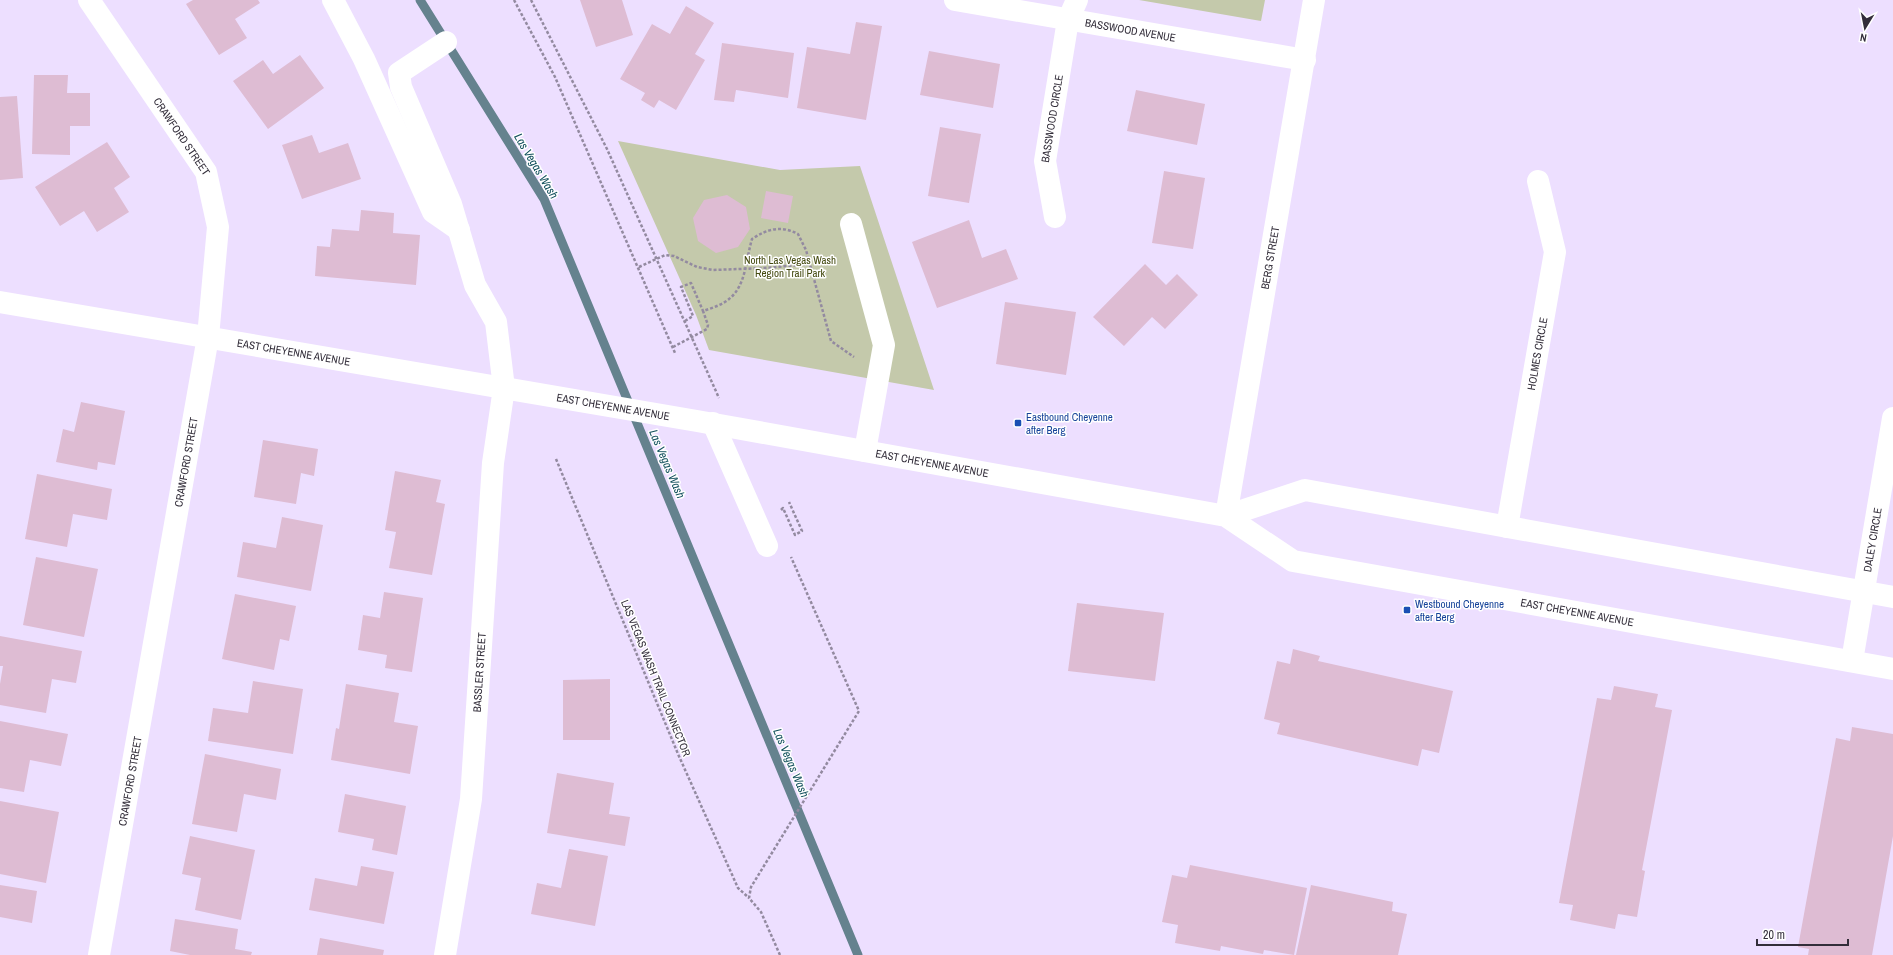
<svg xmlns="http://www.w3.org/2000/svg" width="1893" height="955" viewBox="0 0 1893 955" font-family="'Archivo Narrow',sans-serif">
  <rect width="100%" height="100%" fill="#eddfff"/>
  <!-- green -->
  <path fill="#c4c9ab" d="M1139,0H1265L1261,21Z
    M618,141L780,170L860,166L934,390L709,350L696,315Z"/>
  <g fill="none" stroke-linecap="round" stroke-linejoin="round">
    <!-- stream -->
    <path stroke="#65828e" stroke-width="9" d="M420,0L544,199L858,955"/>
  </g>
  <!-- building -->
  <path fill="#debcd3" d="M193,0H258L260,3L235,19L247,38L219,55L186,4Z
    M580,0H622L633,35L596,47Z
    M686,6L714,23L695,54L705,60L676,110L659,100L654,108L641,100L645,93L620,79L652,24L670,34Z
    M856,22L882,26L866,120L797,108L807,47L850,54Z
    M722,43L794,53L788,98L736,90L734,102L714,100Z
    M929,51L1000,64L993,108L920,95Z
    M300,55L324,88L268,129L233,81L263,60L273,74Z
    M34,75H68L67,93H90V126H70V155L32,154Z
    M1136,90L1205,104L1197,145L1127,131Z
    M17,96L23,178L0,180V97Z
    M940,127L981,134L969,203L928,196Z
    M312,135L319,153L348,143L361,179L302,199L282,145Z
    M107,142L130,177L114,188L129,212L97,232L84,211L60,226L35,187Z
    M1164,171L1205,178L1193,249L1152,243Z
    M766,191L793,196L788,223L761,218Z
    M727,195L746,207L750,229L738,247L716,253L698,241L693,218L704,200Z
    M361,210L394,213L393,233L420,235L416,285L315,276L317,246L330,247L332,229L359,231Z
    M969,220L982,258L1006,249L1018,279L937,308L912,242Z
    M1145,264L1166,285L1177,274L1198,295L1165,329L1152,317L1124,346L1093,317Z
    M1005,302L1076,312L1066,375L996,364Z
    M81,402L125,411L115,465L98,462L97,470L56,462L63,429L74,432Z
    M263,440L318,449L314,476L301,473L296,504L254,497Z
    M395,471L441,480L436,502L445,504L432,575L389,568L396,532L385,530Z
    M37,474L112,489L107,520L73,514L67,547L25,539Z
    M282,517L323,525L311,591L237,577L243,542L276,548Z
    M36,557L98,569L84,637L23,625Z
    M384,592L423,598L412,672L385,668L387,655L358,650L363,615L380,618Z
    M235,594L296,606L289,641L280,639L274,670L222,659Z
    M1077,603L1164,613L1155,681L1068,671Z
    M0,636L82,651L76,683L52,679L46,713L0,705V684L3,666H0Z
    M1293,649L1320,656L1318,661L1453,691L1439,753L1422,749L1418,766L1277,734L1280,723L1264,719L1277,661L1290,664Z
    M610,679V740H563V680Z
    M253,681L303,689L293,754L208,741L213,708L248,713Z
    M346,684L399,693L394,722L418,726L410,774L331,760L336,728L339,729Z
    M1614,686L1658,694L1655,707L1672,710L1642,870L1645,871L1637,917L1618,914L1615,929L1570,920L1573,905L1559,903L1597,698L1611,700Z
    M0,721L68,734L61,766L30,760L24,792L0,788Z
    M1852,727L1893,734V836L1872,955H1808L1809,949L1798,947L1836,738L1850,741Z
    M205,754L281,769L276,800L244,794L237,832L192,824Z
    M557,773L614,783L609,814L630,817L625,846L547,833Z
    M345,794L406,806L397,855L372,850L374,839L338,832Z
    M0,801L59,812L46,883L0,874Z
    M190,836L255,850L241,920L195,910L201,878L182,874Z
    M569,849L608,856L595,926L531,914L537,883L561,888Z
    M1190,865L1307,888L1294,955L1264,950L1263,954L1221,946L1220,951L1175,943L1178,925L1162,922L1172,875L1187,878Z
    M361,866L394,872L384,924L309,910L315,878L357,886Z
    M0,885L37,891L32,923L0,917Z
    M1311,885L1393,902L1392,911L1407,914L1398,955H1296Z
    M175,919L238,929L235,949L252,952L251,955H190L170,951Z
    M320,938L384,950L383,955H317Z"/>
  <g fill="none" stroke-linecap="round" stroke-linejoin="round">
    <!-- path -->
    <path stroke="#938aa0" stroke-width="2.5" stroke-dasharray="3 2" stroke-linecap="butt" d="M514,0L555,77L675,353
      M531,0L607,149L719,398
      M639,267L665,255L674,256L697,267L713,270L765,268L810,264
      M685,321L693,316L681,287L691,283L703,311
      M673,347L707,329L708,325L703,311C712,308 722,305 729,299C746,286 746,259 752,239C767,229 781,225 798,234L806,250L831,341L854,357
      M556,459L678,754L738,888L749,898
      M781,510L783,508L795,535L802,531L789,502
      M780,955L761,912L749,898L751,887L859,711L791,557"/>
    <!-- minor -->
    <g stroke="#fff" stroke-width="22">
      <path id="s1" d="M89,0L206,172L218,227L208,337L99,955"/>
      <path d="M333,0L364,59L433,212L459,230"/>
      <path id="s2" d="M955,0L1305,60"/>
      <path id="s3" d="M1055,217L1045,161L1068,20L1077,0"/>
      <path d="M851,224L884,345L865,451"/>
      <path d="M713,423L767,546"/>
      <path id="s4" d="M1226,516L1314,0"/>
      <path id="s5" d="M1507,527L1555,252L1538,181"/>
      <path id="s6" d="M1852,661L1893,418"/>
      <path id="s7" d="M445,955L471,799L493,463L504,388L496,322L475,285L451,204L401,87L399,73L446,42"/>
    </g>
    <!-- major -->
    <g stroke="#fff" stroke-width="22">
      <path id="s8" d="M0,302L697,421L1226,516L1293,561L1893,669"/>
      <path d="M1226,516L1305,490L1893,597"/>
    </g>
  </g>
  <!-- markers -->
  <g fill="#1a4fb4" stroke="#fff" stroke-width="1.5">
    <rect x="1014" y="419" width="8" height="8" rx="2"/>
    <rect x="1403" y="606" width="8" height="8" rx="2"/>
  </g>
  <g text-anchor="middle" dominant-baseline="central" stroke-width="3" stroke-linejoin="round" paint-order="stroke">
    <!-- street labels -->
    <g font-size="11" fill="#332e3a" stroke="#fff">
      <text stroke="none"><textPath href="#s2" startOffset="178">BASSWOOD AVENUE</textPath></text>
      <text stroke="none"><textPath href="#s3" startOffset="100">BASSWOOD CIRCLE</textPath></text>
      <text stroke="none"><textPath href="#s1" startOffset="165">CRAWFORD STREET</textPath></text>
      <text stroke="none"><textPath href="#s4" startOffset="262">BERG STREET</textPath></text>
      <text stroke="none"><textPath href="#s8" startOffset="298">EAST CHEYENNE AVENUE</textPath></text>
      <text stroke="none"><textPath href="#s5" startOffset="176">HOLMES CIRCLE</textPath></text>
      <text stroke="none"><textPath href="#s8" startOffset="622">EAST CHEYENNE AVENUE</textPath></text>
      <text transform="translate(186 462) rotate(-80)">CRAWFORD STREET</text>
      <text stroke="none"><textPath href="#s8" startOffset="946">EAST CHEYENNE AVENUE</textPath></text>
      <text stroke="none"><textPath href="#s6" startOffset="123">DALEY CIRCLE</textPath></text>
      <text stroke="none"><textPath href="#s8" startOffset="1614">EAST CHEYENNE AVENUE</textPath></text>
      <text stroke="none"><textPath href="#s7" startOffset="285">BASSLER STREET</textPath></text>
      <text transform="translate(656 678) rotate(68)">LAS VEGAS WASH TRAIL CONNECTOR</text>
      <text transform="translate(130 781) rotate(-80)">CRAWFORD STREET</text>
    </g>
    <!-- park labels -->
    <g font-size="11" fill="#42480d" stroke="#fff">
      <text x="790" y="260">North Las Vegas Wash<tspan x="790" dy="13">Region Trail Park</tspan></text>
    </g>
    <!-- transit labels -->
    <g font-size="11" fill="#164399" stroke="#fff" text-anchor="start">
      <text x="1026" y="417">Eastbound Cheyenne<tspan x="1026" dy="13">after Berg</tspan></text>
      <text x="1415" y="604">Westbound Cheyenne<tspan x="1415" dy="13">after Berg</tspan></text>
    </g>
    <!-- water labels -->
    <g font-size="12" font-style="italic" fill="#14515e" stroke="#fff">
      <text transform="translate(536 166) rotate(59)">Las Vegas Wash</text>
      <text transform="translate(667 464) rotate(67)">Las Vegas Wash</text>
      <text transform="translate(791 763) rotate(67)">Las Vegas Wash</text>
    </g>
  </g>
  <!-- north arrow -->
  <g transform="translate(1865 28) rotate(190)" stroke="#ffffff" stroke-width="3" paint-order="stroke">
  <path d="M0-3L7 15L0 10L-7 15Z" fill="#332e3a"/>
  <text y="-6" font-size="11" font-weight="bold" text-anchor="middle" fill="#332e3a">N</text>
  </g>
  <!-- scale -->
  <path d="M1757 939v6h91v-6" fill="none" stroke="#332e3a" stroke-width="2"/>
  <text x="1763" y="939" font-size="12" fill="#332e3a" stroke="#ffffff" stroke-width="3" paint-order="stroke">20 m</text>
</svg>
